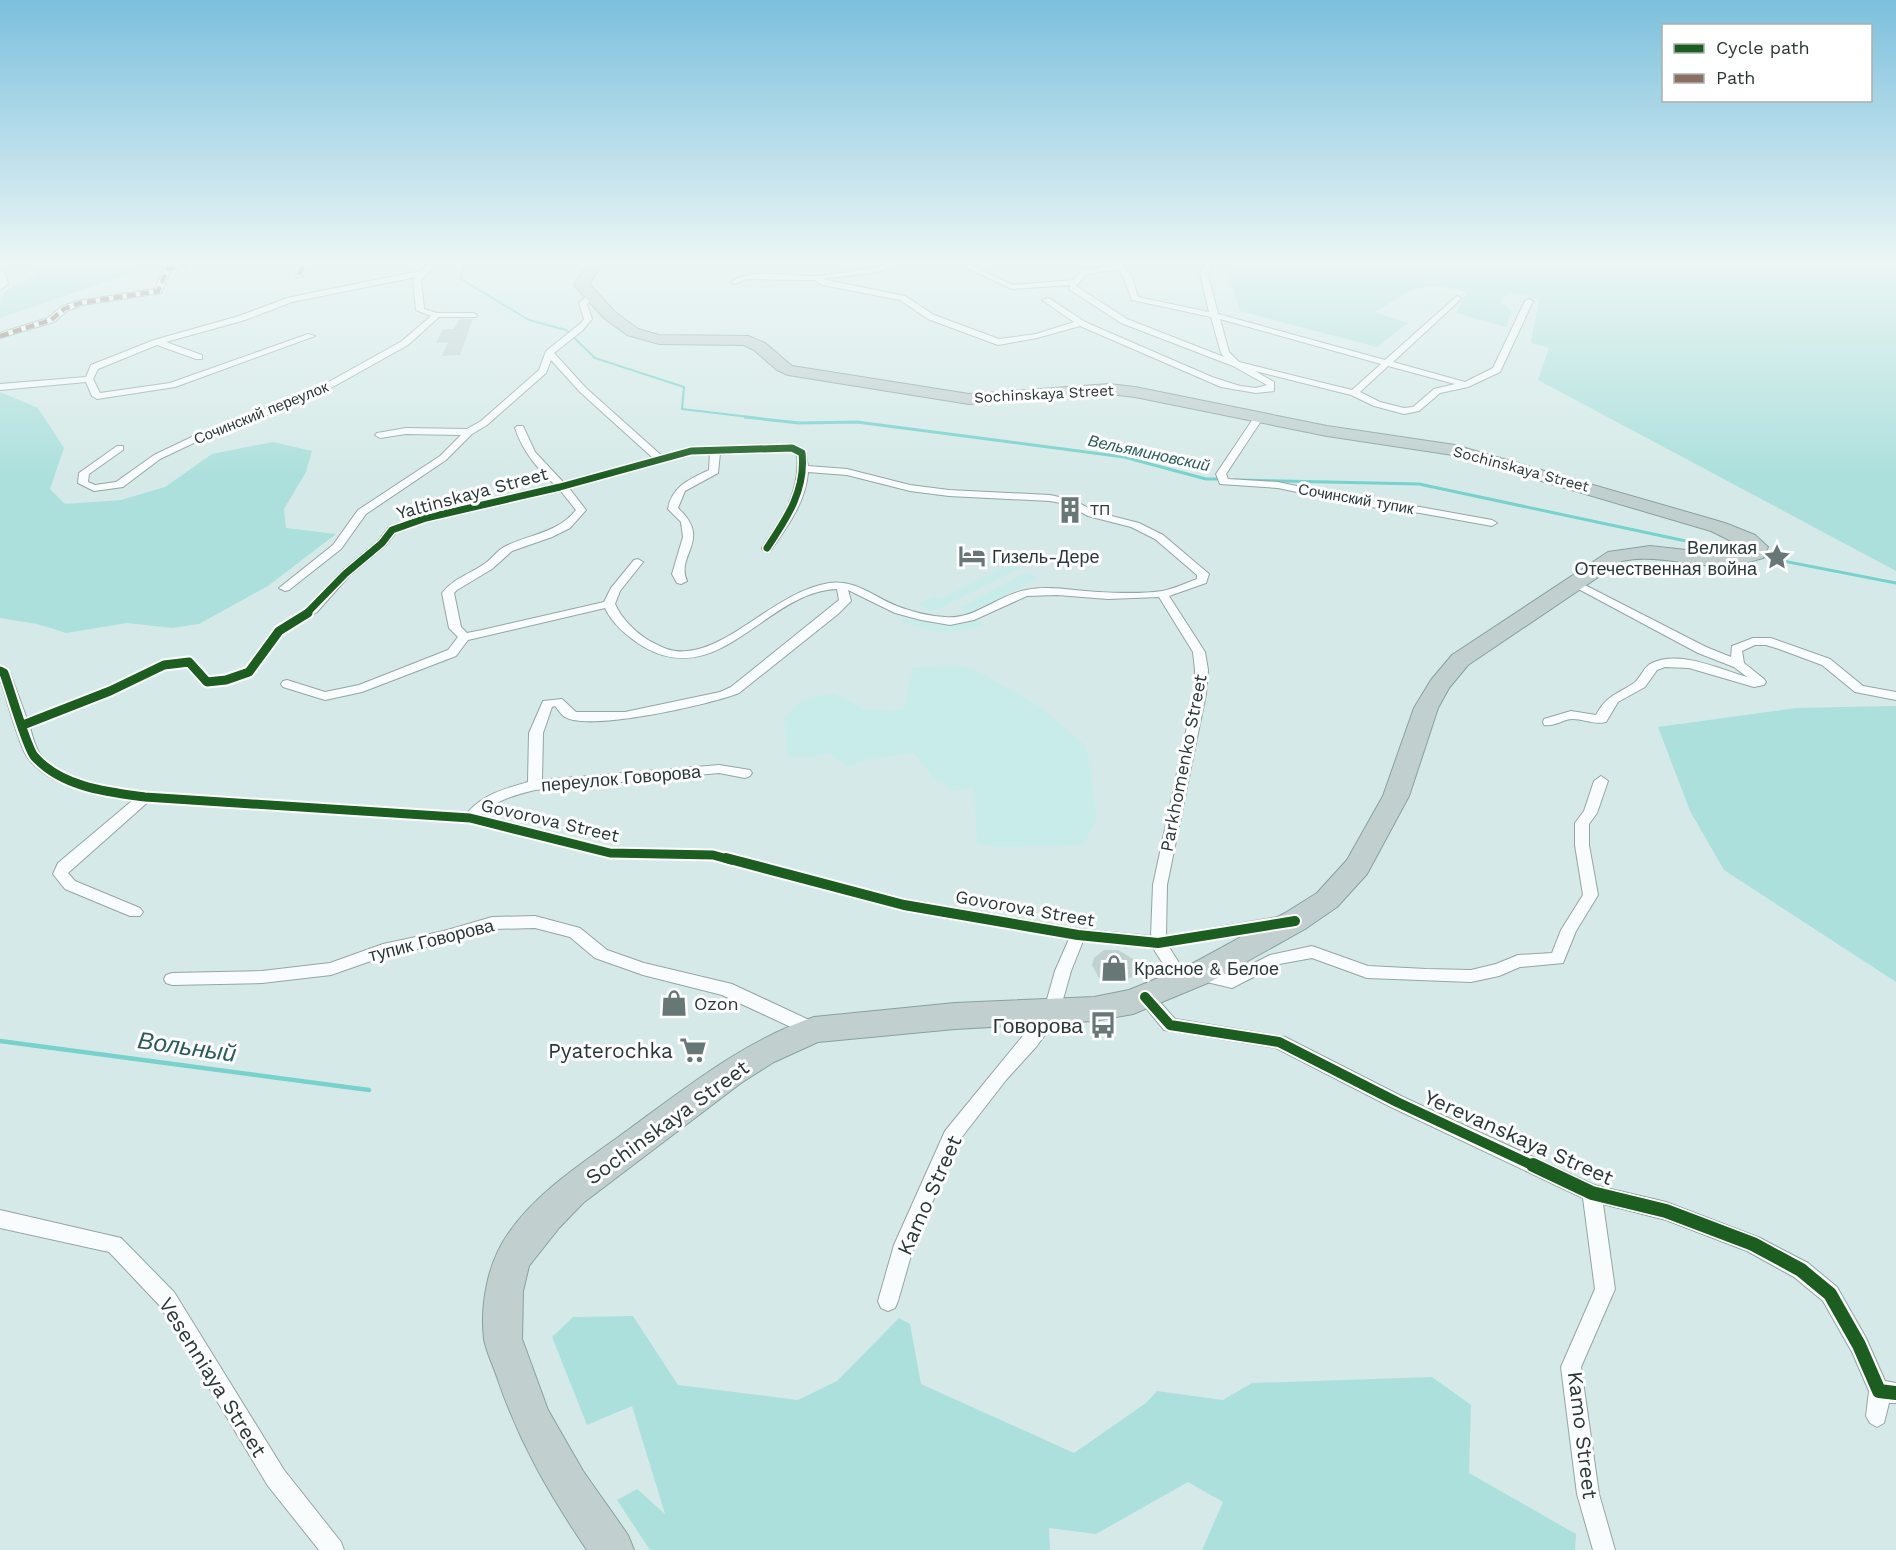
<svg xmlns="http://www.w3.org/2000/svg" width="1896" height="1550" viewBox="0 0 1896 1550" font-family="'Work Sans',sans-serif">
  <rect width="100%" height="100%" fill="#d5eae8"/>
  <!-- built -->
  <path fill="#c8ece9" d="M1012,563L1020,568L937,610L931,611L919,604L935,596L940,599Z
    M1028,572L1038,578L969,614L959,608Z
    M905,618L949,627L980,620L984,626L951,632L934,631L901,623Z
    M960,666L974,669L1042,708L1087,747L1097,819L1083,845L1000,847L977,844L974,788L951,791L946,784L934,779L914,753L868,759L847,767L829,753L813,757H788L784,716L800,702L818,696L835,694L864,709L903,710L913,667Z"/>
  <!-- green -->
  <path fill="#ace0dc" d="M13,260H137L141,270L0,318C0,284 8,291 35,276L30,268L16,267L10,263Z
    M1237,260H1896V571L1538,380L1549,348L1531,343L1539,299L1509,292L1500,303L1512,311L1506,327L1456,313L1467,292C1421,280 1414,288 1375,312L1408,323L1377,347L1240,311L1228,274Z
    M0,392L38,408L64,448L50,489L65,504L121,500L165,487L212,454L273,442L312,451L306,472L284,509L286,528L336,534L268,586L199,624L172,628L127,623L66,633L37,624L0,618Z
    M1896,706V982L1724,870L1690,811L1658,727L1796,708Z
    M633,1316L678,1385L798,1400L837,1381L899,1318L910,1324L921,1384L1074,1453L1146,1403L1157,1391L1223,1400L1252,1383L1432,1377L1471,1405L1469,1473L1576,1534L1575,1550H1202L1223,1502L1188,1482L1096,1534L1049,1528L1050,1550H650L617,1500L637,1489L665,1514L632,1406L587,1425L552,1337L573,1317Z"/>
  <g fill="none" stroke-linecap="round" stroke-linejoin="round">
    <!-- stream-far2 -->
    <path stroke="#77d1cc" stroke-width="2" d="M464,260L461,279L529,320L566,330L595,358L684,387L682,409L758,418"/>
    <!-- stream-far1 -->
    <path stroke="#77d1cc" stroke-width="3" d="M745,417L799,423L857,422L1124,457L1206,479H1222
      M1235,480L1419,484L1742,553
      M1758,556L1896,583"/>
    <!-- stream -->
    <path stroke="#77d1cc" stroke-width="4.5" d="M0,1041L369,1090"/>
  </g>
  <!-- building -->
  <path fill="#c0d1d0" d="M530,260H563L564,268L530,271Z
    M459,319H473L460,355L442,356L448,342L436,343L443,329H454Z
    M1104,950H1118L1133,959L1135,964L1132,977L1116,983L1099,978L1092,965L1094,958Z"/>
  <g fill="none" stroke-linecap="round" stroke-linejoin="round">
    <defs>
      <path id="street" d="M189,260H201L171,270L161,293L82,305L67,311L54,322L0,338V333L48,318L61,307L77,301L155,289L165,267Z
        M303,260H310L302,277H296Z
        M433,260H441L421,280L424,309L437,313H473L477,315L476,317H439L408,345L313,398L202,439L160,459L123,487L94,491L78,483L79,473L117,446H123V450L89,474L88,482L95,485L116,482L154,455L196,435L307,394L402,341L431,316L416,310L413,280L416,277L292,302L245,320L166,342L202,355V359H196L157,345L98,369L93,379L100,393L170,383L308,334L315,336L175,387L97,399L92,396L86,382L0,390V384L86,377L91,365L154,340L239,316L287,298L420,271Z
        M903,260H916L877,272L822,279L905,296L934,315L999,339L1036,334L1074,322L1042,300L1049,298L1085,322L1212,377L1240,386L1256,388L1267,385L1233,366L1121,323L1069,289L1070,285L1012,289L949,260H959L1013,285L1074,280L1082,270L1113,265L1109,260H1117L1131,275L1138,297L1209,312L1200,274L1206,260H1214L1208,274L1218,314L1385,360L1457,296L1461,298L1460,300L1393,362L1465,382L1493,368L1525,301L1529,299L1533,301L1500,372L1468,387L1440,393L1419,411L1404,414L1374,406L1351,395L1255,371L1274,382V391L1256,393L1221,387L1080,326L1037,338L998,345L928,319L900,300L822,285L814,280L746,279L735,284L731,282C750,267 793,277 817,276C846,273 875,268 903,260ZM1117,269L1123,276L1132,300L1211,317L1221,353L1224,357L1127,319L1076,286L1087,274ZM1220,319L1381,364L1352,390L1239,362L1229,352ZM1388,366L1455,384L1434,389L1413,407L1404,408L1380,402L1360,392Z
        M0,269L4,271L8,284L0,290Z
        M588,295L595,297L587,304L592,319L582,331L554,353L586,388L662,456L691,448L792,445L805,451L808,466L847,469L910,485L949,490L1050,495L1073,500L1096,512L1139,523L1163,535L1209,574L1206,583L1169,596L1205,652L1208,670L1206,694L1167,885L1166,936L1278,917L1283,919L1286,923L1283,927L1278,929L1169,947L1191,982L1189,986L1183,988L1177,986L1153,948L1083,941L1071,971L1058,1017L1036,1047L1006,1080L958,1142L914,1245L898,1301L895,1308L888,1311L881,1308L878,1301L894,1245L945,1131L1044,1010L1055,971L1069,939L904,911L713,860L610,858L470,823L148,802L68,873L75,881L140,908L143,912L140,916H130L65,889L53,874L58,863L133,800C98,795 51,788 28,758C19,747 6,695 0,679V667L10,673L27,719L106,688L164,661L193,659L210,678L224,676L245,669L275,628L309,608L341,572L378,541L388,528L422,516L555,485C537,468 523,452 515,428L517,426H523L535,452L564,483L653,458L580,392L551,360L546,373L487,425L472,434L446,460L366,514L341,549L289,590L285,591L279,588L333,545L358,510L440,456L461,435L406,434L380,438L375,435L377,433L406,428L467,429L481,421L539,370L546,351L581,323L584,319L579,303ZM790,451L797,454C801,491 782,519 762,548L763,550H771C787,527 806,502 808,472L847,475L910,491L949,496L1050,501L1066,504L1088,516L1131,527L1155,539L1197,575V579C1186,583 1174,589 1162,591C1142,594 1118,593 1098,592C1074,591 1050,585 1026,590C997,595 975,620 945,617C929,616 912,612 897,606C874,597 855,579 829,583C776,592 733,647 687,651C672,653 661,647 648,640C634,631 622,619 615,604L620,591L643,562L638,559L634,560L611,588L604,602L482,630L467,633L461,627L454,593L457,590L492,569L512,551L552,537L570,528L586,510L569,488L691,454L710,453L709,470C690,479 672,486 668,509L681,522L683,537L672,574L677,583L681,584L687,581C675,555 713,540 678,508L685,491L718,473L720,453ZM560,490L576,510C558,533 530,534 506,546C497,550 492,559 484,564C470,574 454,578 442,593L449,628L458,637L448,650L359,685L325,692L287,680L283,681L281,684L283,687L325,700L362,692L456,656L468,640L605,608C613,625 628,637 644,647C720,691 767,591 837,589L839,600L731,687L720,692L625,712H576L562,699L543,701L529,733L528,782C504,789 484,794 467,813L145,792C110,788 65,783 40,754C35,747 32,735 30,727L114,694L167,668L186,666L203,685L207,686L226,684L253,675L283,634L317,612L349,576L386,545L396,532L429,520ZM848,590L895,613L921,620L950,625L974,620L1027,596L1057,595L1108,599L1159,597L1193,652L1195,670L1194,694L1153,885L1151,936L1078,929L904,899L713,850L610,848L480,816C495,800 515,795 535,790L719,773L745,778L750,776L752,773L750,770L719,765L542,780L543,733L552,707L555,706C558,709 561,715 565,717C589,732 712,704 739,693L838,614L851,601Z
        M1258,415L1263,418L1226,474L1228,479L1278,482L1362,500L1420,507L1492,520L1497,523L1492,526L1420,513L1362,506L1278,488L1220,484L1216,474L1255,416Z
        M1575,580L1706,647L1731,657L1732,646L1753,638H1771L1830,659L1863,686L1896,692V700L1855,692L1822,665L1779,649L1766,645H1755L1742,651L1744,663L1764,679L1766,682L1764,685L1754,687L1689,668L1665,667L1657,670L1645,687L1618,702L1606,722C1593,725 1585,719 1572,719C1563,719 1555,727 1544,725L1543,722L1544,719L1571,711L1596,715C1607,695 1616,695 1634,683C1641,678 1643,667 1652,663C1680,650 1719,669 1747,677L1734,667L1698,653L1571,585V581Z
        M1601,776L1608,781L1597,813L1589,824V845L1598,895L1576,931L1563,963L1520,967L1499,976L1471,982L1367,978L1312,958L1279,964L1232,988L1194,979L1192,975L1194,971L1200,969L1231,975L1270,955L1312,946L1368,966L1426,969L1471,970L1496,964L1518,955L1552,953L1561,930L1583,895L1575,845V823L1584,811L1594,781Z
        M535,916L580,928L607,950L644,963L732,984L820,1025L822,1030L820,1035L814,1037L808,1035L722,995L643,975L595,958L570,937L535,928L492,929L444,943L385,956L331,975L262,983L172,985L166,983L164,979L166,975L172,973L262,971L330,963L383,944L444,931L492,917Z
        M1145,991L1151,992L1175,1019L1285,1037L1403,1097L1594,1185L1666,1202L1760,1238L1808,1263L1837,1287L1866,1338L1885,1381L1896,1383V1403H1889L1884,1423L1877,1427L1870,1423L1866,1416L1869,1391L1852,1352L1823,1301L1794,1277L1747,1251L1666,1220L1603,1204L1615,1289L1581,1367L1599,1494L1615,1550H1593L1577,1494L1561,1367L1595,1289L1583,1198L1391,1107L1276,1048L1164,1030L1137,997L1139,992Z
        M0,1210L121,1238L174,1292L284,1470L341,1542L344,1550H319L268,1486L160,1306L109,1252L0,1228Z"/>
      <path id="highway" d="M590,260H605L589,284L615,312L638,329L659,335L748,336L765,343L792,366L969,394L1109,384L1135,387L1327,426L1455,445L1725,523L1755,535L1768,547L1763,558C1749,562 1736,566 1721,566C1688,566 1655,554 1622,561L1468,665L1449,688L1438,708L1409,796L1367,874L1337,907L1305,929L1210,982L1133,1014L1094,1021L955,1029L818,1042L774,1062L741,1083L583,1203L559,1228L529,1266L523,1291L522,1339L548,1410L583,1471L628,1535L634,1550H587C549,1494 519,1442 497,1377C493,1365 486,1351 484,1339C480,1304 488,1262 508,1234C538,1190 586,1161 628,1130C687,1087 744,1041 814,1017L955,1003L1094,997L1129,990L1188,966L1285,913L1317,893L1347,860L1383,796L1414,708L1431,680L1452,655L1608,552L1650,546L1722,554L1738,553L1747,549L1711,531L1453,455L1327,436L1135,397L1109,394L969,404L788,375L777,370L754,350L744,345L659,344L627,335L604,318L574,285Z"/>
    </defs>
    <!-- street casing -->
    <use href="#street" stroke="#95a5a3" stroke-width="2"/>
    <!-- highway casing -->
    <use href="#highway" stroke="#89a09f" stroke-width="2"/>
    <!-- street -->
    <use href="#street" fill="#f9fcfc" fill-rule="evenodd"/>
    <!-- highway -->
    <use href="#highway" fill="#c1d0cf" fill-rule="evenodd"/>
    <!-- quiet -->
    <path stroke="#8d6e63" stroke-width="4.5" stroke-dasharray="9 4.5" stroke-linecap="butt" d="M299,275L307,260
      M0,336L51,320L64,309L80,303L158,291L168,269L198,260"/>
    <defs>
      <path id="cycleway-far3" d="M306,614L345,574L382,543L392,530L426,518L560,487L691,451L792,448L802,453C806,490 787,518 767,548"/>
      <path id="cycleway-far2" d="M0,671L4,673C10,689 26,746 34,756C61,787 107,792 145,797L470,818L610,853L713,855L731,860
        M23,725L110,691L164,665L189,662L207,682L226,680L249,672L279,631L308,613"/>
      <path id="cycleway-far1" d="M726,858L904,905L1078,935L1158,943L1295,921
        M1145,997L1170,1025L1279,1042L1397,1102L1536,1167"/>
      <path id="cycleway" d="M1533,1165L1592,1193L1666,1211L1753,1244L1801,1270L1830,1294L1859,1345L1879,1391L1896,1393"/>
    </defs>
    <!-- cycleway-far3 casing -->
    <use href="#cycleway-far3" stroke="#fff" stroke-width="10"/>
    <!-- cycleway-far2 casing -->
    <use href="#cycleway-far2" stroke="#fff" stroke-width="13"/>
    <!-- cycleway-far1 casing -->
    <use href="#cycleway-far1" stroke="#fff" stroke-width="14"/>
    <!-- cycleway casing -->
    <use href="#cycleway" stroke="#fff" stroke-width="17"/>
    <!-- cycleway-far3 -->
    <use href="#cycleway-far3" stroke="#1b5e20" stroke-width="7"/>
    <!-- cycleway-far2 -->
    <use href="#cycleway-far2" stroke="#1b5e20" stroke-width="9"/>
    <!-- cycleway-far1 -->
    <use href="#cycleway-far1" stroke="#1b5e20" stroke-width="10"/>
    <!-- cycleway -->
    <use href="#cycleway" stroke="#1b5e20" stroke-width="14"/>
  </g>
  <!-- sky -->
  <linearGradient id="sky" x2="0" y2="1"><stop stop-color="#7bc0dd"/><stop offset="0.55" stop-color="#ecf6f5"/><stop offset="1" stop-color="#ecf6f5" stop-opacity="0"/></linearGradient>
  <rect width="1896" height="477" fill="url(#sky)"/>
  <!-- icons -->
  <defs>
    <symbol id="building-bare" viewBox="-9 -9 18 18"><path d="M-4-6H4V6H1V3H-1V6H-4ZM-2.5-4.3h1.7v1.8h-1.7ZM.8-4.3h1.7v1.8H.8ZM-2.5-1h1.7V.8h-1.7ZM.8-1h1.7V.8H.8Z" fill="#667776" stroke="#fff" stroke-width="2.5" paint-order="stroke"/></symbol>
    <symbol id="hotel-bare" viewBox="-9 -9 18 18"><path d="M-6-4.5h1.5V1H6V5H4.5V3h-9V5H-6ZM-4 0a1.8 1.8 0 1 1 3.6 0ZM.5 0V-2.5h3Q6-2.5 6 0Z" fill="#667776" stroke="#fff" stroke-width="2.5" paint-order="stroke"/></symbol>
    <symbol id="sight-bare" viewBox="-9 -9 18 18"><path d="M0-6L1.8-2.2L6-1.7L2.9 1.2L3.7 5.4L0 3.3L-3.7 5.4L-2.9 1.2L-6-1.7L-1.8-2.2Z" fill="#667776" stroke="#fff" stroke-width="2.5" paint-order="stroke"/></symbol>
    <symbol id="shop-bare" viewBox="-9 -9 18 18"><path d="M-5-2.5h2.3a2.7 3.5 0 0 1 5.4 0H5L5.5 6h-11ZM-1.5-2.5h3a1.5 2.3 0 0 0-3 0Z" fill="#667776" stroke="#fff" stroke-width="2.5" paint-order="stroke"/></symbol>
    <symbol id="bus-bare" viewBox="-9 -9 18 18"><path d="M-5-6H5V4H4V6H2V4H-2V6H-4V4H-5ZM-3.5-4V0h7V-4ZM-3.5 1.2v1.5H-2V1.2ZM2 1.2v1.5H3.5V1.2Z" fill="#667776" stroke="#fff" stroke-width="2.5" paint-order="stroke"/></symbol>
    <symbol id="supermarket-bare" viewBox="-9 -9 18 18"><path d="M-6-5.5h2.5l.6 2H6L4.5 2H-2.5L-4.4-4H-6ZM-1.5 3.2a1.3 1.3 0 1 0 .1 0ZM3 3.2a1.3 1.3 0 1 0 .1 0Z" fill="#667776" stroke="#fff" stroke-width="2.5" paint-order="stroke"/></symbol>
  </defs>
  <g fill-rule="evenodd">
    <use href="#building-bare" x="1051" y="491" width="38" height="38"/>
    <use href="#hotel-bare" x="953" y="537" width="38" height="38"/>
    <use href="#sight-bare" x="1758" y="538" width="38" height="38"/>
    <use href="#shop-bare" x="1095" y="949" width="38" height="38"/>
    <use href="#shop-bare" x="655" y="984" width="38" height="38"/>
    <use href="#bus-bare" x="1084" y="1006" width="38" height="38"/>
    <use href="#supermarket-bare" x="674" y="1031" width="38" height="38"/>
  </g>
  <g text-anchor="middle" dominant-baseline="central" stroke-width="6" stroke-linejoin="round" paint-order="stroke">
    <!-- far-street labels -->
    <g font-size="15" fill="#2a3938" stroke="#fff">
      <text transform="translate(1044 394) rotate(-3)">Sochinskaya Street</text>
      <text transform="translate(261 413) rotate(-22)">Сочинский переулок</text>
      <text transform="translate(1521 469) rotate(15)">Sochinskaya Street</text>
      <text transform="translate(1356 499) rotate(10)">Сочинский тупик</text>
    </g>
    <!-- far-poi labels -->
    <g font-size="15" fill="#2a3938" stroke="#fff" text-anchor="start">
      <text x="1090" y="510">ТП</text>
    </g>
    <!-- far-water labels -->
    <g font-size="16" font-style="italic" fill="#2a5d5a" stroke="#fff">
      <text transform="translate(1149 453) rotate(12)">Вельяминовский</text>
    </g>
    <!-- street labels -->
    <g font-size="18" fill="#2a3938" stroke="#fff">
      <text transform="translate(472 493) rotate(-15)">Yaltinskaya Street</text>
      <text transform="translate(1183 763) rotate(-79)">Parkhomenko Street</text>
      <text transform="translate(621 778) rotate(-5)">переулок Говорова</text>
      <text transform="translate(550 820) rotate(13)">Govorova Street</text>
      <text transform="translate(1025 908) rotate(10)">Govorova Street</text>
      <text transform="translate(431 940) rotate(-14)">тупик Говорова</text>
    </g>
    <!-- poi labels -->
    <g font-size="18" fill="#2a3938" stroke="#fff" text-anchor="start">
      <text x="1757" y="547" text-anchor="end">Великая<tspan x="1757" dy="21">Отечественная война</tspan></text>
      <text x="992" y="556">Гизель-Дере</text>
      <text x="1134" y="968">Красное &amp; Белое</text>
      <text x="694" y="1003">Ozon</text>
    </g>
    <!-- near-poi labels -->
    <g font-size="21" fill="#2a3938" stroke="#fff" text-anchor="end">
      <text x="1083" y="1025">Говорова</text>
      <text x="673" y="1050">Pyaterochka</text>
    </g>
    <!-- near-street labels -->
    <g font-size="21" fill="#2a3938" stroke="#fff">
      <text transform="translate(667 1122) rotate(-36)">Sochinskaya Street</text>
      <text transform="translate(1519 1137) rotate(24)">Yerevanskaya Street</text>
      <text transform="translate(929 1195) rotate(-66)">Kamo Street</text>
      <text transform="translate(213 1377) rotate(58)">Vesenniaya Street</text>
      <text transform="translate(1583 1435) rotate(83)">Kamo Street</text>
    </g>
    <!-- near-water labels -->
    <g font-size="24" font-style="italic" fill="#2a5d5a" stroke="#fff">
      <text transform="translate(187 1047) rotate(8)">Вольный</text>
    </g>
  </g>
  <!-- legend -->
  <rect x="1662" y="24" width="210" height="78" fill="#ffffff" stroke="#aab0af" stroke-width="1.5"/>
  <rect x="1674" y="44" width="30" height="9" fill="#1b5e20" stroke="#aab0af" stroke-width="1.5"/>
  <text x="1716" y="54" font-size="18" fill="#2a3938">Cycle path</text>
  <rect x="1674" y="74" width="30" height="9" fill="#8d6e63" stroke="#aab0af" stroke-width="1.5"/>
  <text x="1716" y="84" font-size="18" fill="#2a3938">Path</text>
</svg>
